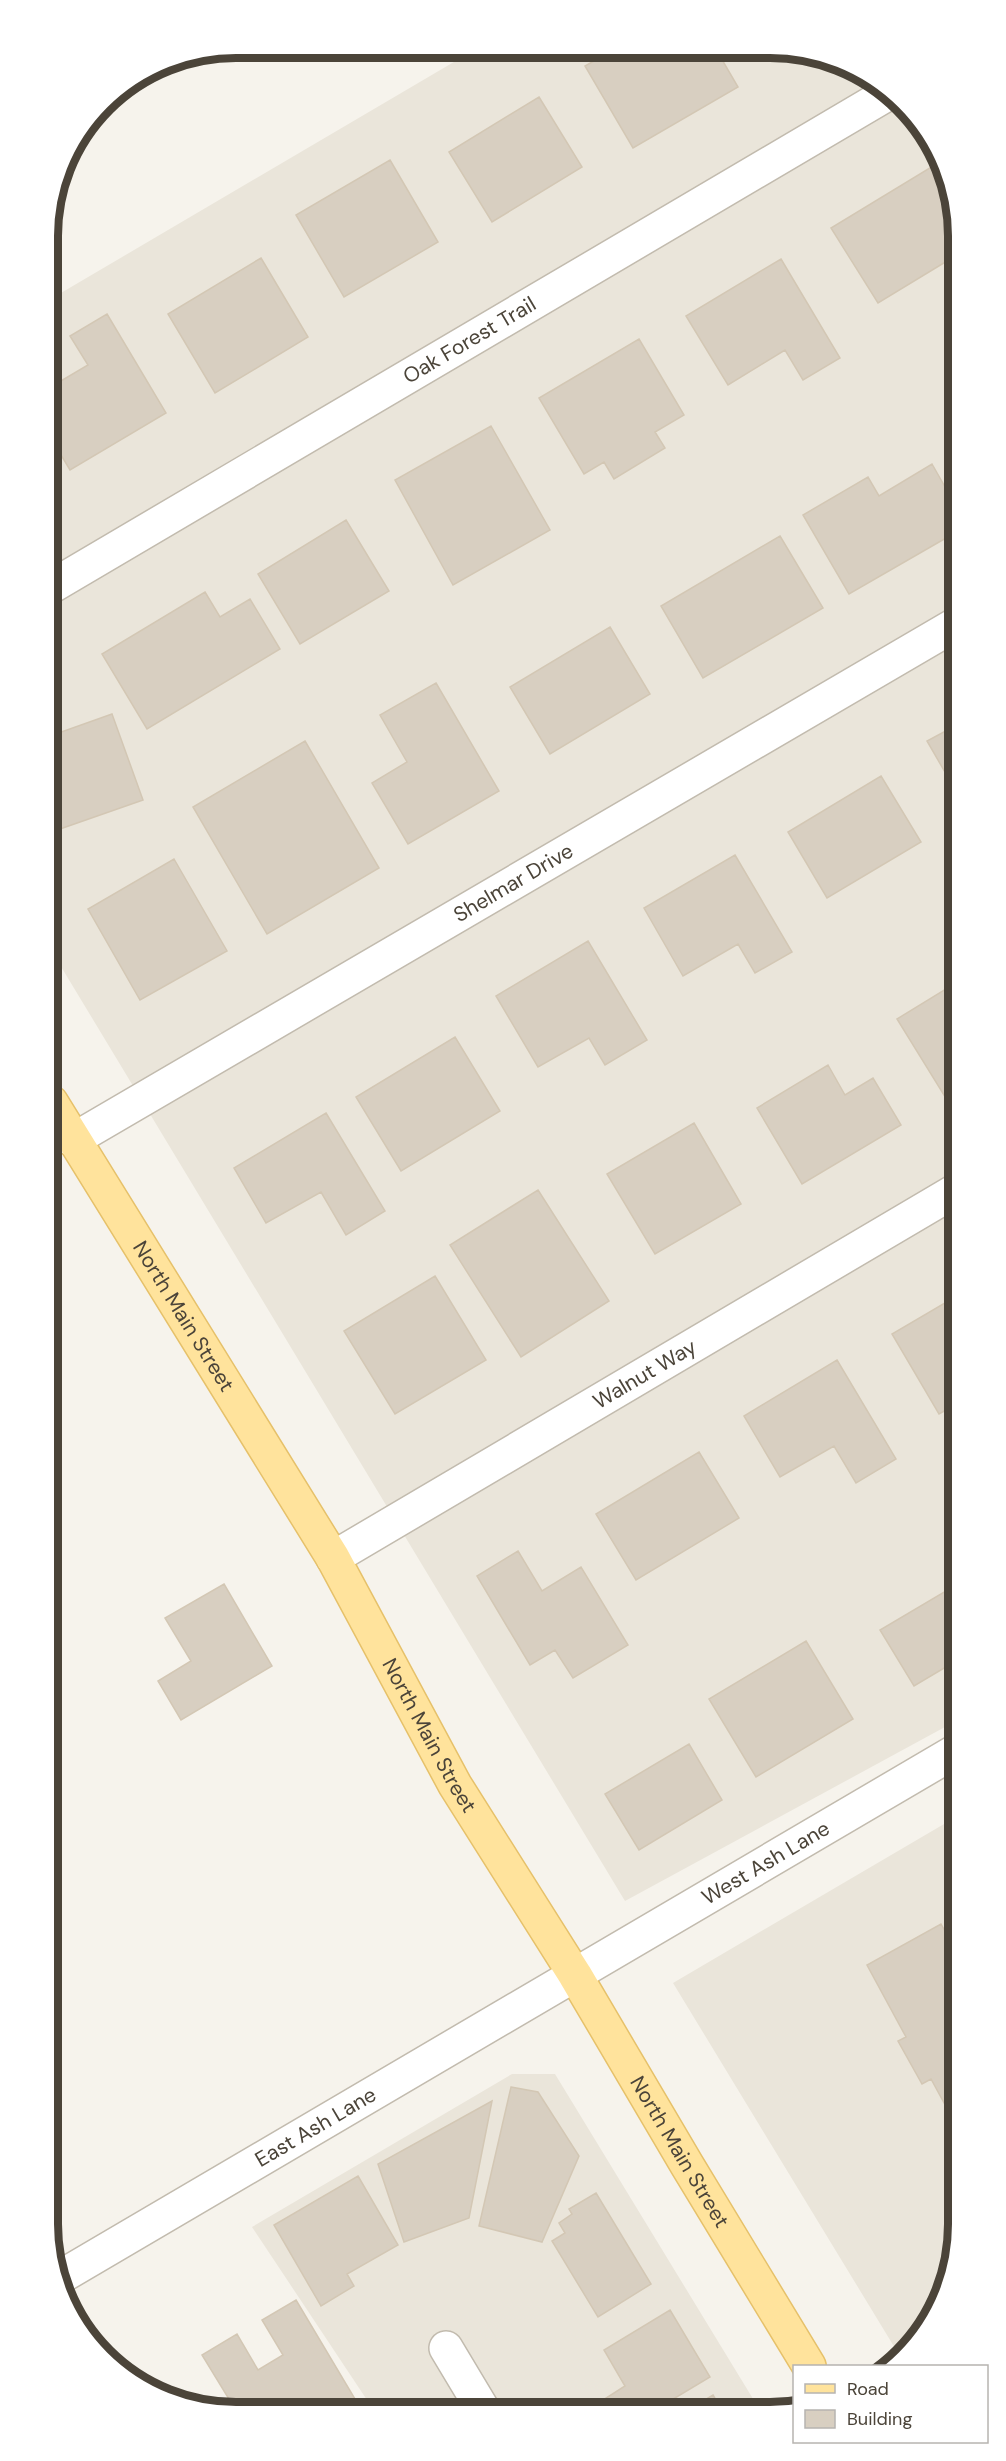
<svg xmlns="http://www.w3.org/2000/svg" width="1006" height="2461" viewBox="0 0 1006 2461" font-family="'DM Sans',sans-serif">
  <rect width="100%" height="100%" fill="#f6f3ec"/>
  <!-- residential -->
  <path fill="#eae5da" d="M476,49L806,52L853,68L903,103L952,188L956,1721L625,1901L51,950L49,300Z
    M956,1817L958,2237L944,2296L911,2349L901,2358L673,1983Z
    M512,2074H555L758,2407L373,2409L252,2227Z"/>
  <!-- building -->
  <path fill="#d8cfc1" stroke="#d3c7b4" stroke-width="1.5" d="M613,50L717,51L738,87L633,148L585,66Z
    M539,97L582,167L492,222L449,152Z
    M390,160L438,242L344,297L296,215Z
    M933,166L952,197V258L878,303L831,228Z
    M261,258L308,337L215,393L168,314Z
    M781,259L840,358L803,380L785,350L728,385L686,316Z
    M107,314L166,413L70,470L49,435V388L88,365L70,336Z
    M639,339L684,415L655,432L665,448L614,479L604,462L584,474L539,398Z
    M491,426L550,530L453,585L395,480Z
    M932,464L953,501V534L849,594L803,515L868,477L879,496Z
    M346,520L389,591L300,644L258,574Z
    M780,536L823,608L703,678L661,606Z
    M205,592L220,617L250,599L280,649L147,729L102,654Z
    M610,627L650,694L550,754L510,687Z
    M436,683L499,791L408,844L372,783L407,762L380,715Z
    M112,714L143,800L60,829L50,801V736Z
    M953,727V786L927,741Z
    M305,741L379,868L267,934L193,807Z
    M881,776L921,842L827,898L788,832Z
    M735,855L792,952L755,973L738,944L683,976L644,908Z
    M174,859L227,951L140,1000L88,909Z
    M588,941L647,1040L605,1065L589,1038L538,1067L496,996Z
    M954,984V1095L947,1100L897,1019Z
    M455,1037L500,1111L401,1171L356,1097Z
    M828,1065L845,1095L873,1078L901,1125L802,1184L757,1108Z
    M326,1113L385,1211L346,1235L321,1192L266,1223L234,1168Z
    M694,1123L741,1204L655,1254L607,1174Z
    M538,1190L609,1301L521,1357L450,1245Z
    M435,1276L486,1360L395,1414L344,1331Z
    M955,1297V1405L939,1414L892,1334Z
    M837,1360L896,1459L856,1483L834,1446L780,1477L744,1416Z
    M699,1452L739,1518L636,1580L596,1514Z
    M518,1551L542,1591L581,1567L628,1645L573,1678L555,1650L530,1665L477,1576Z
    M224,1584L272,1666L181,1720L158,1681L191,1661L165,1618Z
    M956,1585V1661L914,1686L880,1630Z
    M806,1641L853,1719L756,1777L709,1699Z
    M689,1744L722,1800L639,1850L605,1794Z
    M941,1924L957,1952V2122L955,2123L931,2079L922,2084L898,2041L906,2037L867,1965Z
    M511,2087L538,2092L579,2156L542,2242L479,2226Z
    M492,2101L469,2218L404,2242L378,2164Z
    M358,2176L398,2245L347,2274L354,2286L321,2306L274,2225Z
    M596,2193L651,2284L598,2317L552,2241L565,2233L559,2223L572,2214L569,2209Z
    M296,2300L355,2399L339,2409H235L202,2355L237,2334L258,2370L283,2355L262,2320Z
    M670,2310L710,2377L660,2407L607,2408L603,2400L625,2386L604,2350Z
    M713,2395L720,2407H693Z"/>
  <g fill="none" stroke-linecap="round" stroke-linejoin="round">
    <defs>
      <g id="minor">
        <path id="s1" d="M49,588L889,93"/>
        <path id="s2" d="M73,1140L953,626"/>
        <path id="s3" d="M333,1558L955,1191"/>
        <path id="s4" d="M57,2279L956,1751"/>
        <path d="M446,2348L482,2408"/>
      </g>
      <g id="major">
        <path id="s5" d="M51,1102L333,1558L455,1785L575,1975L687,2165L809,2366"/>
      </g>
    </defs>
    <!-- minor casing -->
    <use href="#minor" stroke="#c2bbae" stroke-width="36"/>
    <!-- major casing -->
    <use href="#major" stroke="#e6c16a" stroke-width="36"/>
    <!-- minor -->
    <use href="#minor" stroke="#fff" stroke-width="33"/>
    <!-- major -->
    <use href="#major" stroke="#ffe39c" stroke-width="33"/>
  </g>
  <g text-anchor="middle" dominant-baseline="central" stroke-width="4.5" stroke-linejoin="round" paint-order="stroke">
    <!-- street labels -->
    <g font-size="21" fill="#4b4439" stroke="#fff">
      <text stroke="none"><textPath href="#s1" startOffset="488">Oak Forest Trail</textPath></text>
      <text stroke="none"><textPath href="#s2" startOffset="510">Shelmar Drive</textPath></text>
      <text stroke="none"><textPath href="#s5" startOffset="252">North Main Street</textPath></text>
      <text stroke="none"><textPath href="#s3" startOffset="362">Walnut Way</textPath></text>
      <text stroke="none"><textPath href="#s5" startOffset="738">North Main Street</textPath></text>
      <text stroke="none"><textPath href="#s4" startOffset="822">West Ash Lane</textPath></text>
      <text stroke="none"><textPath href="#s4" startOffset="300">East Ash Lane</textPath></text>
      <text stroke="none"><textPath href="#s5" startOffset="1224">North Main Street</textPath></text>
    </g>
  </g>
  <!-- crop -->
  <path d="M0 0H1006V2461H0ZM236 58H770A178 178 0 0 1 948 236V2224A178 178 0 0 1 770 2402H236A178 178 0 0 1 58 2224V236A178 178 0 0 1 236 58Z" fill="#fff" fill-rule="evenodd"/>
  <path fill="none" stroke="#4b4439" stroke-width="8" d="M236 58H770A178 178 0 0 1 948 236V2224A178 178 0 0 1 770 2402H236A178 178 0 0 1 58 2224V236A178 178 0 0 1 236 58Z"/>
  <!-- legend -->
  <rect x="793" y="2365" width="195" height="78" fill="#ffffff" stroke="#b7b4b0" stroke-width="1.5"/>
  <rect x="805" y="2384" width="30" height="9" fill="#ffe39c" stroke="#b7b4b0" stroke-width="1.5"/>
  <text x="847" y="2395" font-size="18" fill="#4b4439">Road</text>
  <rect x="805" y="2410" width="30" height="18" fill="#d8cfc1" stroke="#b7b4b0" stroke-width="1.5"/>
  <text x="847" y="2425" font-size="18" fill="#4b4439">Building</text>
</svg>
